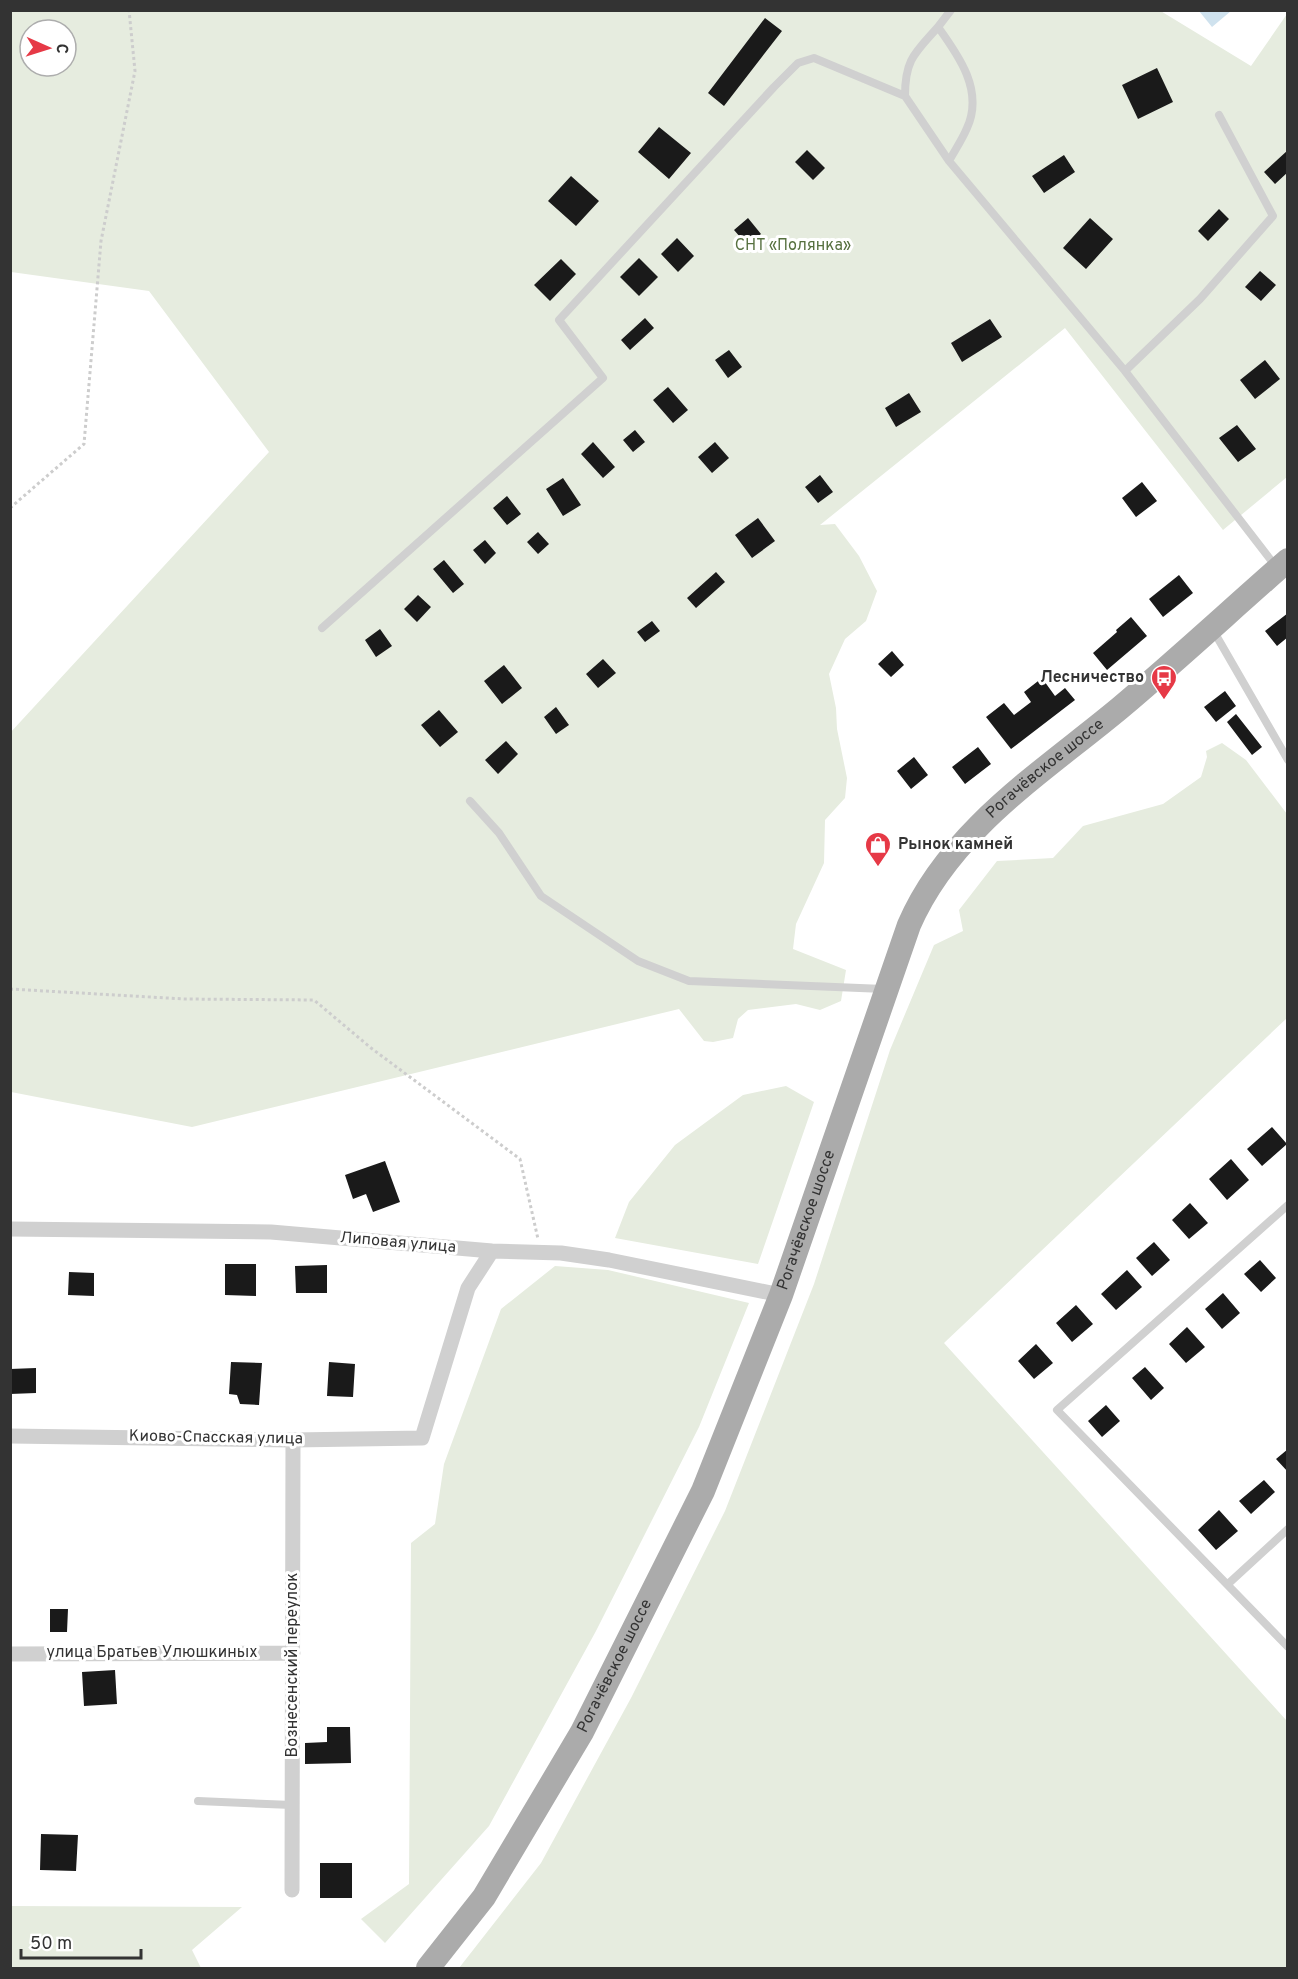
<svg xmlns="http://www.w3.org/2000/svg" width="1298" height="1979" viewBox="0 0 1298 1979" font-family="Overpass,sans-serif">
  <rect width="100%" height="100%" fill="#fff"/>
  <!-- green -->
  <path fill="#e6ecdf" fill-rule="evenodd" d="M1159,10L1251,66L1287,14V477L1223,530L1065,328L820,525L835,524L859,556L877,591L866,621L845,639L829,674L836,708L837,729L847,778L845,798L825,820L824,863L796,924L793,949L846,970L841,1001L820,1010L796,1004L748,1010L738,1019L733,1038L713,1042L704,1041L679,1009L192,1127L11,1092L10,733L269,452L149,291L11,272V11ZM30,30H66V66H30Z
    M1222,743L1246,760L1287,814V1018L944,1343L1287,1721V1968H459L541,1863L631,1698L725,1511L814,1284L890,1050L934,945L963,931L959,910L997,861L1053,858L1083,826L1163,804L1201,777L1207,757L1206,751Z
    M786,1086L814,1102L758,1264L615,1238L629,1202L675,1145L743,1095Z
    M555,1266L608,1270L749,1303L699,1427L596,1631L489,1826L385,1943L361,1919L409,1884L411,1543L435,1524L444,1464L501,1309Z
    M11,1906L242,1907L192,1950L201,1968H11Z"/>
  <!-- water -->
  <path fill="#cfe2ee" d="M1199,11H1231L1212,27Z"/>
  <!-- building -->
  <path fill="#1a1a1a" d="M765,18L782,31L724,106L708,93Z
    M1157,68L1173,102L1138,119L1122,85Z
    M659,127L691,153L669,179L638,152Z
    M807,150L825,168L813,180L795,162Z
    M1288,150V172L1275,184L1264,172Z
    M1064,155L1075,172L1044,193L1032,176Z
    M571,176L599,201L576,226L548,201Z
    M1219,209L1229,219L1208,241L1198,231Z
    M748,218L761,234L747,245L734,230Z
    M1090,218L1113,239L1086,269L1063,248Z
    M677,238L694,256L678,272L661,254Z
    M639,258L658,277L639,296L620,277Z
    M561,259L576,274L550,301L534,285Z
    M1260,271L1276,285L1261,301L1245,287Z
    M645,318L654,328L630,350L621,340Z
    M990,319L1002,337L962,362L951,343Z
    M729,350L742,367L728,378L715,360Z
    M1265,360L1280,379L1255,399L1240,380Z
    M668,387L688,410L673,423L653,400Z
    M909,393L921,412L896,427L885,408Z
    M1237,425L1256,449L1238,462L1219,438Z
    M635,430L645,442L633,452L623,440Z
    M593,442L615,467L603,478L581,454Z
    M715,442L729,458L712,473L698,457Z
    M820,475L833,492L818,503L805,487Z
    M563,478L581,505L563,516L546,489Z
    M1142,482L1157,501L1136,517L1122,498Z
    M507,496L521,514L507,525L493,508Z
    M758,518L775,541L752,558L735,535Z
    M538,532L549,544L538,554L527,542Z
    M485,540L496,553L485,564L473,550Z
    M444,560L464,584L453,593L433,569Z
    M716,572L725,582L696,608L687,598Z
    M1179,575L1193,593L1163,617L1149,599Z
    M418,595L431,607L417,622L404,609Z
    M1288,613V637L1277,646L1265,631Z
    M1131,617L1147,636L1107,670L1093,653L1117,632L1116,630Z
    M652,621L660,631L645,642L637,632Z
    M380,629L392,646L376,657L365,640Z
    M892,651L904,665L891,677L878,664Z
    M603,659L616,673L598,688L586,674Z
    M504,665L522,688L502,704L484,681Z
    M1042,678L1055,696L1065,688L1075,700L1011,749L986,717L1004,703L1014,715L1031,702L1024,692Z
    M1225,691L1236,706L1216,722L1204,707Z
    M556,707L569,725L556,734L544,717Z
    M439,710L458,732L440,747L421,725Z
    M1236,714L1262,747L1252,755L1227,722Z
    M506,741L518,754L498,774L485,760Z
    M978,747L991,764L965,784L952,767Z
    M914,757L928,775L911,789L897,771Z
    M1272,1127L1287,1144L1262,1166L1247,1149Z
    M1231,1159L1249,1180L1227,1200L1209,1179Z
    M385,1161L400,1202L373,1212L366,1194L353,1199L345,1175Z
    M1190,1203L1208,1223L1189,1239L1172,1220Z
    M1154,1242L1170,1260L1152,1276L1136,1258Z
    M1260,1260L1276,1278L1261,1292L1244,1274Z
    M225,1264H256V1296L225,1295Z
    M327,1265V1293H296L295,1266Z
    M1127,1270L1142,1287L1116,1310L1101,1294Z
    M69,1272L94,1273V1296L68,1295Z
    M1223,1293L1240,1313L1222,1329L1205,1309Z
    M1076,1305L1093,1324L1072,1342L1056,1323Z
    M1187,1327L1205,1347L1186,1363L1169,1344Z
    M1036,1344L1053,1363L1034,1379L1018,1361Z
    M231,1362L262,1363L259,1405L240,1404L237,1395L229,1394Z
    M329,1362L355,1364L353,1397L327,1396Z
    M1145,1367L1164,1388L1151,1400L1132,1378Z
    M36,1368V1393L10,1394V1369Z
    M1106,1405L1120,1421L1102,1437L1088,1421Z
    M1288,1449V1472L1276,1459Z
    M1264,1480L1275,1492L1251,1514L1239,1501Z
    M1219,1510L1238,1531L1216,1550L1198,1530Z
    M50,1609H68L67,1632H50Z
    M115,1670L117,1704L84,1706L82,1672Z
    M327,1727H350L351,1763L305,1764V1743L327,1742Z
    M41,1834L78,1835L76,1871L40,1870Z
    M320,1863H352V1898H320Z"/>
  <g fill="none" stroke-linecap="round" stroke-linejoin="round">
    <!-- path -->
    <path stroke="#cdcdcd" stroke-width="3" stroke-dasharray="3 3" stroke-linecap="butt" d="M10,508L84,444L101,241L135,71L129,10
      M10,989L185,999L314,1000L371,1048L520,1159L538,1239"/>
    <!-- service -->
    <path stroke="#d0d0d0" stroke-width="8" d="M951,10L938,27C959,56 984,91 967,128C962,140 955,150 949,161L1125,371L1200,299L1273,216L1219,115
      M905,96L949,161
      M1125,371L1277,568
      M322,628L603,378L559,320L774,87L798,63L814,58L905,96C905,59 915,53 938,27
      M1213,630L1288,760
      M470,801L499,833L541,896L638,961L689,981L884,989
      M1288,1205L1057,1410L1288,1647
      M1228,1584L1288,1529
      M198,1801L292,1805"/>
    <!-- minor -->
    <path stroke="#d0d0d0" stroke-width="15" d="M10,1229L271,1232L492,1251L561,1253L609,1260L781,1295
      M10,1436L293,1440L422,1438L468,1288L492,1251
      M10,1654L293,1653
      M292,1890L293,1440"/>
    <!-- primary -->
    <path stroke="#ababab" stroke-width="24" id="s1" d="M428,1968L484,1897L582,1732L703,1491L781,1295L909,925C950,830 1043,772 1120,708C1177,660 1232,609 1288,560"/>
  </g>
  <!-- icons -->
  <defs>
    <symbol id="bus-pin" viewBox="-11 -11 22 30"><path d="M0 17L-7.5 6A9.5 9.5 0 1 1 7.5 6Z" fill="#e63946" stroke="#fff"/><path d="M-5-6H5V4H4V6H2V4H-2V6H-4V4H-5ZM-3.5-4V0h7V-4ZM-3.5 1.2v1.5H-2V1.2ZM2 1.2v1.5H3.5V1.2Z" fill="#fff"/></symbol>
    <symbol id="shop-pin" viewBox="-11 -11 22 30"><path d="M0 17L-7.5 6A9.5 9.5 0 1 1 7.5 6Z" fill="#e63946" stroke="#fff"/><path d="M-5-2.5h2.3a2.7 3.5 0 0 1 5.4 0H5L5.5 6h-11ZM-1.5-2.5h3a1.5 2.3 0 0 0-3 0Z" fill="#fff"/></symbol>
  </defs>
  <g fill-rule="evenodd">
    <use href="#bus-pin" x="1149" y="663" width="30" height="40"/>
    <use href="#shop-pin" x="863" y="830" width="30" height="40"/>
  </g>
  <g text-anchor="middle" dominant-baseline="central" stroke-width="6" stroke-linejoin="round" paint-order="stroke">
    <!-- park labels -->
    <g font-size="16" fill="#56703f" stroke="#fff">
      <text x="793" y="246">СНТ «Полянка»</text>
    </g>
    <!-- poi labels -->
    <g font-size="16" font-weight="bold" fill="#333" stroke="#fff" text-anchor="end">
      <text x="1144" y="678">Лесничество</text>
      <text x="898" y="845" text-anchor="start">Рынок камней</text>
    </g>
    <!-- street labels -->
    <g font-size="16" fill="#333" stroke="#fff">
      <text stroke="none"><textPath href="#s1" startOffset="1364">Рогачёвское шоссе</textPath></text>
      <text stroke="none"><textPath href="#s1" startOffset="842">Рогачёвское шоссе</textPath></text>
      <text transform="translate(398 1243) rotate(5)">Липовая улица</text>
      <text transform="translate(216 1438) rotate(1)">Киово-Спасская улица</text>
      <text x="152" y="1653">улица Братьев Улюшкиных</text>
      <text transform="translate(293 1665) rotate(-90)">Вознесенский переулок</text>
      <text stroke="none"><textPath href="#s1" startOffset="356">Рогачёвское шоссе</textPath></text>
    </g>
  </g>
  <!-- border -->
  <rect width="1298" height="1979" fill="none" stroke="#333333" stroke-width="24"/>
  <!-- north arrow -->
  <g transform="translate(48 48) rotate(93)"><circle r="28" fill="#ffffff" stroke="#adadad" stroke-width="1.5"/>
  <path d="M0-4.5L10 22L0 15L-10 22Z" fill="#e63946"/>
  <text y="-9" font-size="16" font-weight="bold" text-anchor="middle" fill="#333333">С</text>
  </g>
  <!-- scale -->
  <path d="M21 1949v9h120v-9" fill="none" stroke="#333333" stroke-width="3"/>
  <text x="30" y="1949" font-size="18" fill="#333333" stroke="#ffffff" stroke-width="4.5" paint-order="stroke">50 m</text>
</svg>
